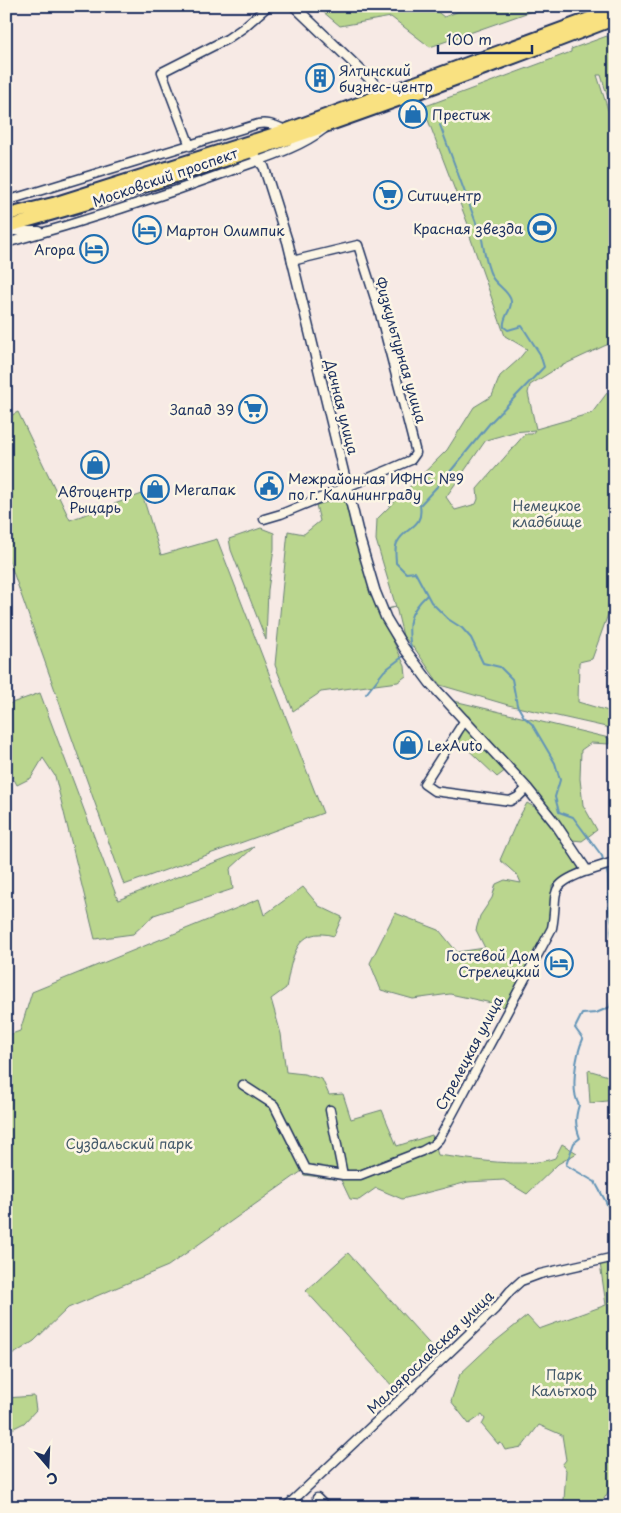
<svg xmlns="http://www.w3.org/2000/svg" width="621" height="1513" viewBox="0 0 621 1513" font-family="'Playpen Sans',sans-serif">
  <rect width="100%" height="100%" fill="#f7eae5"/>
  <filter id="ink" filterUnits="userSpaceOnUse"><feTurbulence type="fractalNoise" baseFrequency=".02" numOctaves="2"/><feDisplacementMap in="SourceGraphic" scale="10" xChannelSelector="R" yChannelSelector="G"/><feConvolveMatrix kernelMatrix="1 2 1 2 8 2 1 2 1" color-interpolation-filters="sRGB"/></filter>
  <g filter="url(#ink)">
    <!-- green -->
    <path fill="#bad68e" stroke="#6a8276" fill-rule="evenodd" d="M316,6H430L444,17L472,6H546L430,47L391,17L340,26Z
      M607,36L615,50V121L601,75H597L615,132V341L559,367L530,385L528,393L536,429L592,413L607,393L615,395V595L592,659L579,662L578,702L615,713V729L508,705L440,685L415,649L403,636L396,607L379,611L405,666L406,676L398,682L321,692L293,711L275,665L288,531L304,534L320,521L316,505L344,498L364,571L378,611L396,607L376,540L377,519L447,450L474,407L492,396L500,376L518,360L527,349L505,336L467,228L469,227L423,107L571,52V49ZM535,430L532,434H525L477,489L478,499L476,504L455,510L446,497L486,440L514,432Z
      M18,412L70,520L142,494L161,555L217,539L323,813L124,885L6,552V418Z
      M261,528L274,533V549L268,590L266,640L231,550L229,539Z
      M40,693L118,900L254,847L230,869L233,889L154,915L133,934L95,939L55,776L43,758L31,778L17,785L6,764V705Z
      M454,701L609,738V744L591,743L581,750L580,779L583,805L597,830L582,841L572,840L559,822L567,848L579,868L552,886L550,925L504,1007L487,1002L450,994L413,999L381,990L370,963L395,913L439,930L457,952L485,948L476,930L480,916L492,898L496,884L505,880L521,883L518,876L500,860L517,821L527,803L538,809L552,827L559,821L511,766L497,777L459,741L468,718Z
      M303,887L319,906L342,917L334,936C295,925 292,959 286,988L271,999L281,1034L286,1072L304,1074L322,1079L329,1095L343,1094L351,1119L382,1110L397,1146L432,1135L438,1155C470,1159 526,1169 555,1158L562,1144L577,1153L558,1164L527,1194L504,1180L468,1182L402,1199L376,1188L359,1200L350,1199L341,1180L304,1175L302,1171L168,1266L68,1308L34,1341L6,1359V1036L20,1031L32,992L259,899L264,915Z
      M588,1070L615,1078V1100L590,1103Z
      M348,1253L435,1350L394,1388L306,1291Z
      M615,1260V1481L599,1507H545L564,1500L566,1470L562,1465L566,1460L562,1435L539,1425L522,1447L505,1450L501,1443L498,1444L482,1425L485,1419L482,1415L469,1424L451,1401L460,1374L492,1344L527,1316L539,1329L606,1305L600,1263Z
      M34,1396L36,1410L24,1423L6,1432V1398Z"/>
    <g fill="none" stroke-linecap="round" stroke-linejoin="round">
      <!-- stream -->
      <path stroke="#6294b7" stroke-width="2" d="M440,125L482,239C484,251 486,265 492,277C496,285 510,292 511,301C512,311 502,317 504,327L508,330L522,326L540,354L544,367L490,423L445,478L420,505C424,529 405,526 397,543C394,549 396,556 396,563L406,573L415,572L431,602L448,619L462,628L471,638L483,663L500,667L512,679L517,705L524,717L532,724L555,763L560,780L555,797L559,812L573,817L602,856L604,863
        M410,650L411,649C407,623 408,613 427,595
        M366,694L384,671L405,655
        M606,868L608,876L609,911L612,923L611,931L615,957
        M615,962L613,995L610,1007L596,1013L582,1014L575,1028L583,1039C576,1054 570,1091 579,1105C575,1118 575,1125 580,1138L574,1143L566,1165L595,1182L606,1202L615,1224"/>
      <defs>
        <path id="minor" d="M190,146L162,72L227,39L243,28L268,6
          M6,201L258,124C269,122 276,126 286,130
          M6,231H39
          M6,243C82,222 157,198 230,171C261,159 297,150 324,129
          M264,519L281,514L388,470L411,460L416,453L380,314L358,245L292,261
          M465,720L424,784L434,791L510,801L518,797L527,788
          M243,1085L274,1105L306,1169L343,1175
          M330,1110L343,1175H360L422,1151L433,1145L439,1139L552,928C559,892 545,886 587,871
          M317,1498L326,1507
          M286,1507L411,1389L495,1309L510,1291L521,1281L540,1274L615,1257"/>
        <path id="tertiary" d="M294,6L372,81L379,92V97
          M252,152L264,167L288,243L360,540L375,591L386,618L404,648L430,683L527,788L555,823L587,871L615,862"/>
        <path id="primary" d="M6,215L55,203L286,130L615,9
          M6,227C213,170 415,96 615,19
          M614,1507L615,1505"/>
      </defs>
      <!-- minor casing -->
      <use href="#minor" stroke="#1b2f5e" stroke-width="11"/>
      <!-- tertiary casing -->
      <use href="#tertiary" stroke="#1b2f5e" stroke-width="12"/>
      <!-- primary casing -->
      <use href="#primary" stroke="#1b2f5e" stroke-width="15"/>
      <!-- minor -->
      <use href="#minor" stroke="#fcf5e5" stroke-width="8"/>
      <!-- tertiary -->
      <use href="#tertiary" stroke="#fcf5e5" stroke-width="9"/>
      <!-- primary -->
      <use href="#primary" stroke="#f9e181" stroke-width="11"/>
    </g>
  </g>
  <!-- icons -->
  <defs>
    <symbol id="building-ring" viewBox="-11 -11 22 22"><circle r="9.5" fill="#fcf5e5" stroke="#1f6fb2" stroke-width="1.5"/><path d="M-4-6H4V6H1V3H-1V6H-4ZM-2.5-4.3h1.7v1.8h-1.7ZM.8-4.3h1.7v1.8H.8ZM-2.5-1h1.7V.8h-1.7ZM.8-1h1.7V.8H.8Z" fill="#1f6fb2"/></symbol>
    <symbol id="shop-ring" viewBox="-11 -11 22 22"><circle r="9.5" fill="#fcf5e5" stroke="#1f6fb2" stroke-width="1.5"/><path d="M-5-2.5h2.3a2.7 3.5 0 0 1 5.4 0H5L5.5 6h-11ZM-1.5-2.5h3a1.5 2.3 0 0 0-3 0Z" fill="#1f6fb2"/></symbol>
    <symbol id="supermarket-ring" viewBox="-11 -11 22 22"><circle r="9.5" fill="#fcf5e5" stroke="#1f6fb2" stroke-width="1.5"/><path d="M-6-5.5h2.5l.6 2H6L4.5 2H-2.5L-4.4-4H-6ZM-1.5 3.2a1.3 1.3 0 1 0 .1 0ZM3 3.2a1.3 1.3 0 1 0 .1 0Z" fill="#1f6fb2"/></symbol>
    <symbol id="stadium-ring" viewBox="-11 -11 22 22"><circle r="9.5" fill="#fcf5e5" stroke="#1f6fb2" stroke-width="1.5"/><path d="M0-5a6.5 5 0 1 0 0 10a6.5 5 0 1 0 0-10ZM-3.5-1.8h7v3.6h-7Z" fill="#1f6fb2"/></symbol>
    <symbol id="hotel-ring" viewBox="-11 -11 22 22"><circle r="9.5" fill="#fcf5e5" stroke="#1f6fb2" stroke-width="1.5"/><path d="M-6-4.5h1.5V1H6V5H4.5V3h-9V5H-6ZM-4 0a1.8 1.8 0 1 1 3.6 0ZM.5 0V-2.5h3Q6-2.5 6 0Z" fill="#1f6fb2"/></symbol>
    <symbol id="civic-ring" viewBox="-11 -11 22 22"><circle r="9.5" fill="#fcf5e5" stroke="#1f6fb2" stroke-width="1.5"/><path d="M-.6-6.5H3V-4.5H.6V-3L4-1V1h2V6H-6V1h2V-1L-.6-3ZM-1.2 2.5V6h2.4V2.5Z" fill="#1f6fb2"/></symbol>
  </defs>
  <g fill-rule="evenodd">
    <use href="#building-ring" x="304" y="62" width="32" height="32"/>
    <use href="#shop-ring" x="397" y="98" width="32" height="32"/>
    <use href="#supermarket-ring" x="372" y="179" width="32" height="32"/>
    <use href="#stadium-ring" x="526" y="212" width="32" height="32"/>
    <use href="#hotel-ring" x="131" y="214" width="32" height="32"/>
    <use href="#hotel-ring" x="78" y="233" width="32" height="32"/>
    <use href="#supermarket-ring" x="237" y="393" width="32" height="32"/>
    <use href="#shop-ring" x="79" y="449" width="32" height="32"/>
    <use href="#civic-ring" x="253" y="470" width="32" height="32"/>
    <use href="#shop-ring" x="139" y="473" width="32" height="32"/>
    <use href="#shop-ring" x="392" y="729" width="32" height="32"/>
    <use href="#hotel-ring" x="543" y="947" width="32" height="32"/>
  </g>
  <g text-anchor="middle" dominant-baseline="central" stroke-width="5" stroke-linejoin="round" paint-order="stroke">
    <!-- poi labels -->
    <g font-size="14" fill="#1b2f5e" stroke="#fcf5e5" text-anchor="start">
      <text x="339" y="70">Ялтинский<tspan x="339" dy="16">бизнес-центр</tspan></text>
      <text x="432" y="114">Престиж</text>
      <text x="407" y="195">Ситицентр</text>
      <text x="523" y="228" text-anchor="end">Красная звезда</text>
      <text x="166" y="230">Мартон Олимпик</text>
      <text x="75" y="249" text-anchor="end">Агора</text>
      <text x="234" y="409" text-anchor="end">Запад 39</text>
      <text x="288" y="478">Межрайонная ИФНС №9<tspan x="288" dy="16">по г. Калининграду</tspan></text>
      <text x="174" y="489">Мегапак</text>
      <text x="95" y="491" text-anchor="middle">Автоцентр<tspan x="95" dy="16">Рыцарь</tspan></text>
      <text x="427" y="745">LexAuto</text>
      <text x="540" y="955" text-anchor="end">Гостевой Дом<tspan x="540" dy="16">Стрелецкий</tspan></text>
    </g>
    <!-- street labels -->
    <g font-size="14" fill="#1b2f5e" stroke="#fcf5e5">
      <text transform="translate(165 177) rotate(-19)">Московский проспект</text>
      <text transform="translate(401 350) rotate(74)">Физкультурная улица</text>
      <text transform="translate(342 407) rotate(76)">Дачная улица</text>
      <text transform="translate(469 1053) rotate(-62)">Стрелецкая улица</text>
      <text transform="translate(430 1352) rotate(-44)">Малоярославская улица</text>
    </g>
    <!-- park labels -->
    <g font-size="14" fill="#43596a" stroke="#fcf5e5">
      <text x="547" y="505">Немецкое<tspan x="547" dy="16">кладбище</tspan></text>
      <text x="129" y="1143">Суздальский парк</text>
      <text x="564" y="1374">Парк<tspan x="564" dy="16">Кальтхоф</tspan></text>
    </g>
  </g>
  <!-- margin -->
  <rect width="621" height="1513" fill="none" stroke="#fcf5e5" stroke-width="25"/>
  <rect x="12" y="12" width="596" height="1488" fill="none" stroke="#1b2f5e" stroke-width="2" filter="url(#ink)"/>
  <!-- north arrow -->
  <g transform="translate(48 1466) rotate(161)" stroke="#fcf5e5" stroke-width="4" paint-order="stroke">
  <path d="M0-4L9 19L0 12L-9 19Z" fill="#1b2f5e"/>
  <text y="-8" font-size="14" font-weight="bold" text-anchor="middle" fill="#1b2f5e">С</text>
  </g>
  <!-- scale -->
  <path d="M438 45v8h94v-8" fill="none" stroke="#1b2f5e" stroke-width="2.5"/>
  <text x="446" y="45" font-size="15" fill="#1b2f5e" stroke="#fcf5e5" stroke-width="4" paint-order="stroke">100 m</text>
</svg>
